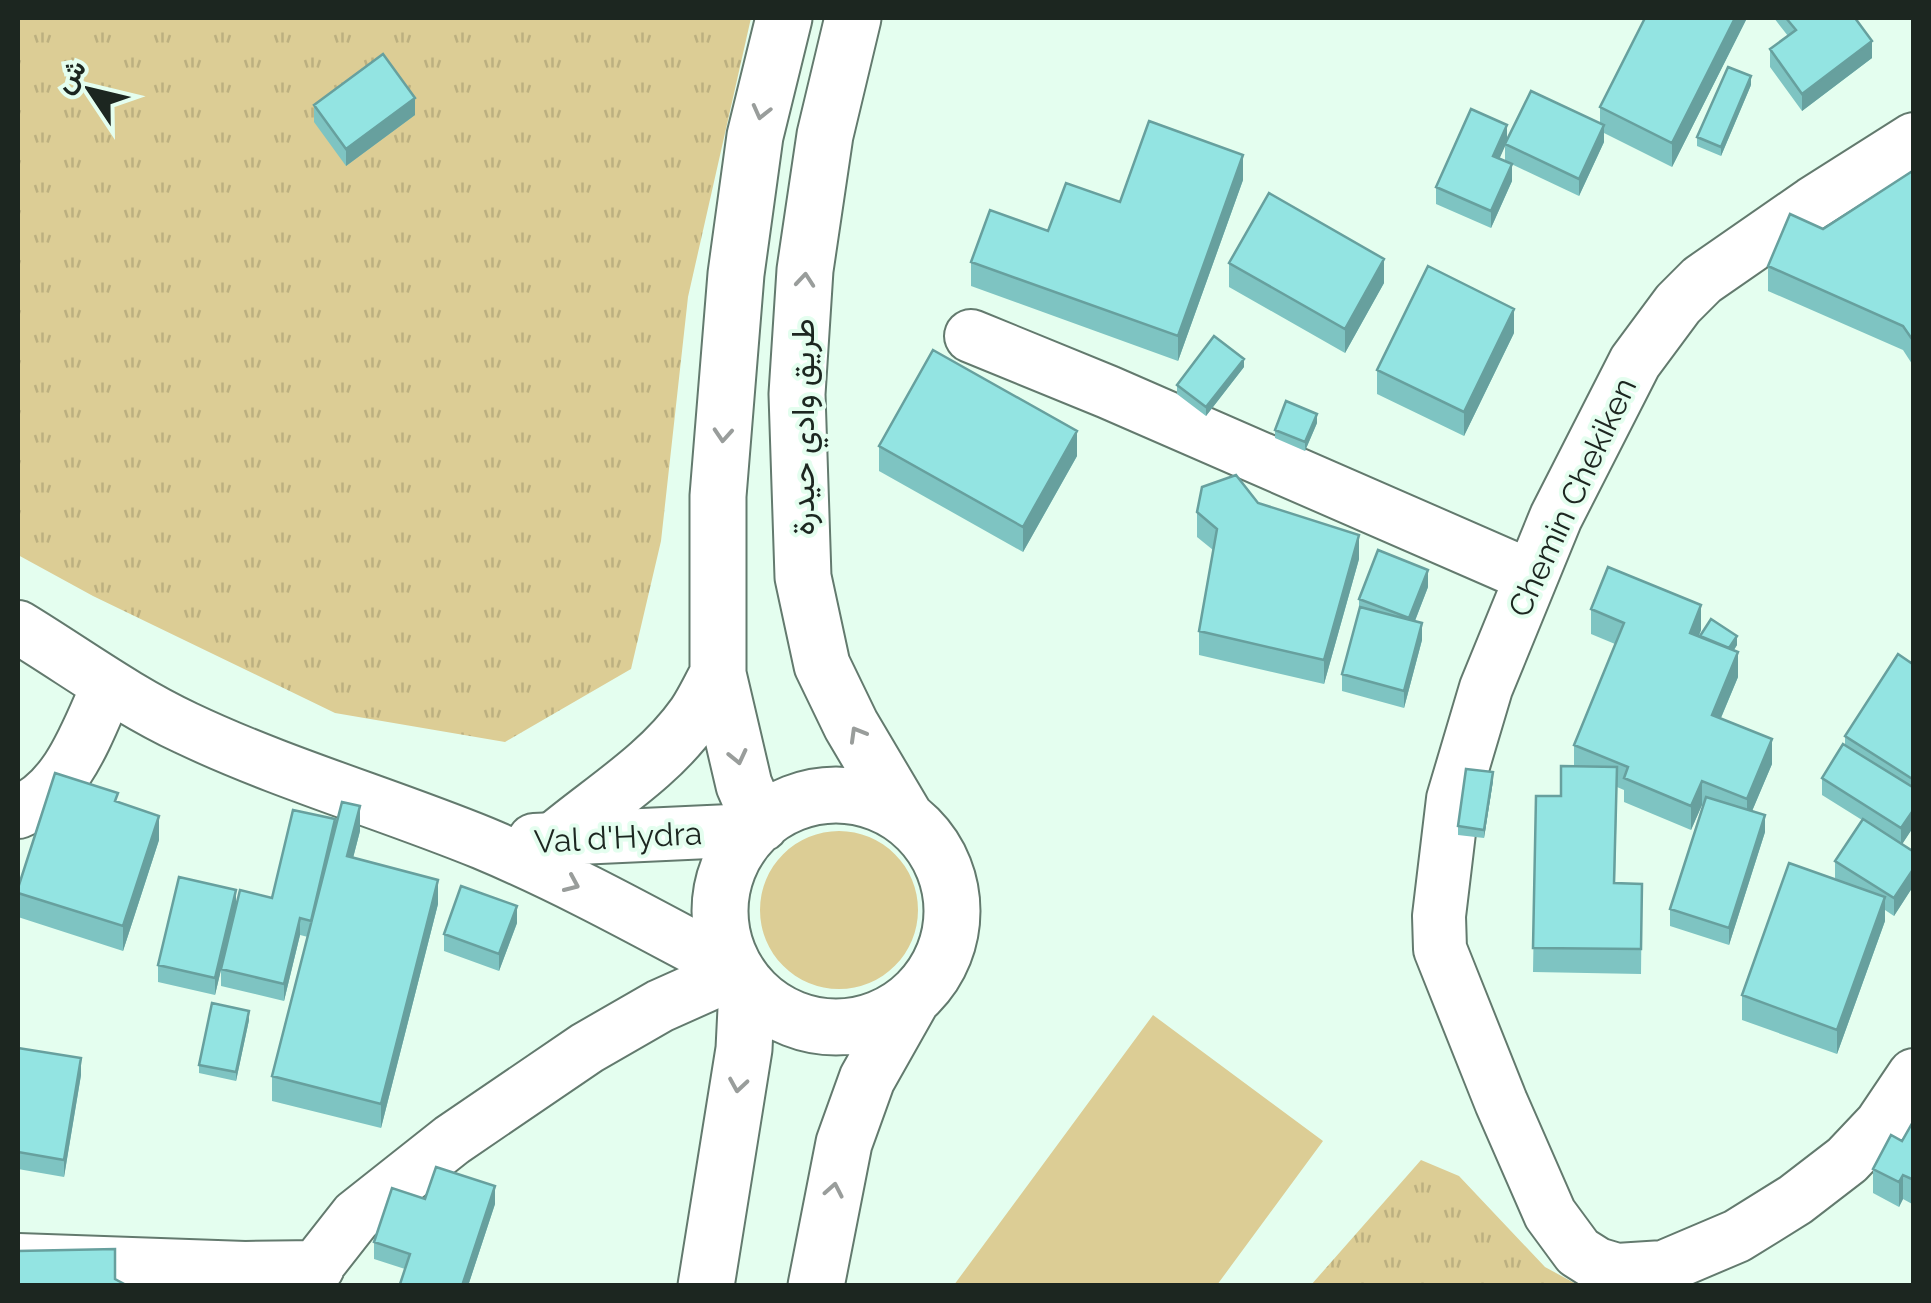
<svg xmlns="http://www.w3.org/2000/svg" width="1931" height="1303" viewBox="0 0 1931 1303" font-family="Raleway,Vazirmatn,sans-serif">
  <defs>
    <pattern id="park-tufts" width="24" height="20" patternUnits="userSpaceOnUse" patternTransform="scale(2.5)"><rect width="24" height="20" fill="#dccd95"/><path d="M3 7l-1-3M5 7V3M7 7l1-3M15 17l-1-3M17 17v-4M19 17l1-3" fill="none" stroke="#bcb080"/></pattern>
  </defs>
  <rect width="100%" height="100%" fill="#e4feef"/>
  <!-- grass -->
  <path fill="#dccd95" d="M760 910a79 79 0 1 1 158 0a79 79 0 1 1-158 0Z
    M1153,1015L1323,1141L1217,1285H954Z"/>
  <!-- park -->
  <path fill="url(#park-tufts)" d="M18,18H751L688,297L661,541L631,669L505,742L335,713L93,596L18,555Z
    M1421,1160L1459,1176L1545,1267L1578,1285H1311Z"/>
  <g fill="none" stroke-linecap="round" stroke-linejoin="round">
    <defs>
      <path id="street" d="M1914,139L1813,203L1702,280L1678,304L1635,362L1556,517L1486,688L1453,799L1439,916L1440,949L1501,1102L1550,1214L1578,1252L1597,1264L1617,1270L1664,1267L1737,1236L1795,1200L1847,1160L1881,1124L1914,1075
        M971,336L1108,392L1530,576
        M18,627C74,661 126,700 186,728C283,774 385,803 483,843C569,879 651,925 734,969
        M18,812C68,792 87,732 108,686
        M534,840L752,830
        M18,1260L245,1268L318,1267
        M301,1286L356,1216L452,1140L587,1048L660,1006L736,972"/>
      <path id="secondary" d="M853,18L825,135L805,270L797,394L803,577L822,665L851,725L906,818
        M720 911a116 116 0 1 1 232 0a116 116 0 1 1-232 0Z
        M761,824L744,785L718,674V496L736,274L755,136L784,18
        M556,839C604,799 659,766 695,715C704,702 710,688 718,674
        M706,1286L744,1049L747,988
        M816,1286L844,1143L867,1079L911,1001"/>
    </defs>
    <!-- street casing -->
    <use href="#street" stroke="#637a6e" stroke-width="56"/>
    <!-- secondary casing -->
    <use href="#secondary" stroke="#637a6e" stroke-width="59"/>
    <!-- street -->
    <use href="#street" stroke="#fff" stroke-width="52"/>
    <!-- secondary -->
    <use href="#secondary" stroke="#fff" stroke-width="55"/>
  </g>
  <!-- wall -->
  <path fill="#7ec4c2" d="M1645,18H1747L1672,167L1604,133V142L1579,196L1505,161V145L1499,159L1512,181L1491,228L1436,204V187L1507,141L1600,123V107Z
    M1774,18H1855L1872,58L1802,111L1770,67V49L1788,36Z
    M1751,85L1721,156L1697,146V137Z
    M314,105L415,115L346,166L314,122Z
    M1914,170V367L1903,350L1768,291V266Z
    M1243,180L1178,361L971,286V262L1048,231L1120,202Z
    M1229,263L1384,283L1345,353L1229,287Z
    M1514,333L1464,436L1377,394V370Z
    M1244,367L1206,416L1177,394V385Z
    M1317,423L1305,451L1275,438V430Z
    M879,446L1077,456L1023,552L879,471Z
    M1197,512L1359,559L1324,684L1199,655V631L1213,550L1197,537Z
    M1428,587L1415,621L1422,640L1404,708L1342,691V674L1359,612V599Z
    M1591,609L1701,630L1699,636L1737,645L1734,650L1738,677L1721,718L1772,764L1752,811L1765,832L1729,945L1670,926V909L1703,806L1702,805L1691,830L1624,802V790L1617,787L1615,883L1642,884L1641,974L1533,972L1536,796H1561L1574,766V745L1615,644L1591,634Z
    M1914,665V826L1902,844L1914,852V885L1894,916L1885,910V921L1837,1054L1742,1020V995L1838,880L1835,878V861L1862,820L1822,795V778L1845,745V736Z
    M1493,781L1484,838L1458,835V826Z
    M118,802L159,840L123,951L18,917V893Z
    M335,830L360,831L353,858L438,904L381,1128L272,1101V1076L308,937L300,935L284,1001L221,986V969L215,995L158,982V965L236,908L272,898Z
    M517,923L499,971L444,951V934Z
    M249,1020L236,1081L199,1073V1065Z
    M18,1048L81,1075L64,1177L18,1169Z
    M1914,1120V1205L1903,1199L1899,1207L1873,1193V1169L1902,1141Z
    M425,1199L495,1204L468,1286H400L405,1269L374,1259V1242Z"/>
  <!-- shaded-wall -->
  <path fill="#67a09e" d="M1735,18H1747L1672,167V143Z
    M1872,41V58L1802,111V94Z
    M1751,76V85L1721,156V147Z
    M415,98V115L346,166V149Z
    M1507,125V142L1493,173V156Z
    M1604,125V142L1579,196V179Z
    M1243,155V180L1178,361V336Z
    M1512,164V181L1491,228V211Z
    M1384,259V283L1345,353V329Z
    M1514,309V333L1464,436V412Z
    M1244,359V367L1206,416V407Z
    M1317,414V423L1305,451V442Z
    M1077,431V456L1023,552V527Z
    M1359,535V559L1324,684V660Z
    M1428,570V587L1409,636V618Z
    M1701,605V630L1690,657V633Z
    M1422,623V640L1404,708V691Z
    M1737,636V645L1722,668V659Z
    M1738,652V677L1712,739V715Z
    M1772,739V764L1747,823V799Z
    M1493,772V781L1484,838V830Z
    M1702,781V805L1691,830V806Z
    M360,806V831L347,881V856Z
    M1914,809V826L1901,846V828Z
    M1765,815V832L1729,945V928Z
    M159,816V840L123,951V926Z
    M1914,868V885L1894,916V898Z
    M438,880V904L381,1128V1104Z
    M236,890V908L215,995V978Z
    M1885,897V921L1837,1054V1030Z
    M517,906V923L499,971V954Z
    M300,918V935L284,1001V984Z
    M249,1011V1020L236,1081V1072Z
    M81,1058V1075L64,1177V1160Z
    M1903,1175V1199L1899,1207V1182Z
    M495,1186V1204L468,1286H462Z"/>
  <!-- building -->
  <path fill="#93e4e2" stroke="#67a09e" stroke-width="2.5" d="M1645,18H1735L1672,143L1600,107Z
    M1786,18H1855L1872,41L1802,94L1770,49L1796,30Z
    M383,54L415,98L346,149L314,105Z
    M1728,67L1751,76L1721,147L1697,137Z
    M1531,91L1604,125L1579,179L1505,144Z
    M1471,109L1507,125L1493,156L1512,164L1491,211L1436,187Z
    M1149,121L1243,155L1178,336L971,262L990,210L1048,231L1066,183L1120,202Z
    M1914,170V342L1903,326L1768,266L1790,214L1823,229Z
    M1269,193L1384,259L1345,329L1229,263Z
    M1428,266L1514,309L1464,412L1377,370Z
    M1214,336L1244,359L1206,407L1177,385Z
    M933,350L1077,431L1023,527L879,446Z
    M1286,401L1317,414L1305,442L1275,430Z
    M1236,475L1258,503L1359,535L1324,660L1199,631L1217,529L1197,512L1202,487Z
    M1378,550L1428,570L1409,618L1359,599Z
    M1608,567L1701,605L1690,633L1738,652L1712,715L1772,739L1747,799L1702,781L1691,806L1624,778L1628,767L1574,745L1624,623L1591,609Z
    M1360,607L1422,623L1404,691L1342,674Z
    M1711,619L1737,636L1729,648L1700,636Z
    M1898,654L1914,665V780L1845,736Z
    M1843,744L1914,788V809L1901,828L1822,778Z
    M1561,766L1617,767L1614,883L1642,884L1641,949L1533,948L1536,796H1561Z
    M1466,769L1493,772L1484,830L1458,826Z
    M55,773L118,793L115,801L159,816L123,926L18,893V888Z
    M1706,797L1765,815L1729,928L1670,909Z
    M342,802L360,806L347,856L438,880L381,1104L272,1076Z
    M293,810L335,819L311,921L300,918L284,984L221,969L240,890L272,898Z
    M1863,819L1914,852V868L1894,898L1835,861Z
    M1789,863L1885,897L1837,1030L1742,995Z
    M179,877L236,890L215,978L158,965Z
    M461,886L517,906L499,954L444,934Z
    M212,1003L249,1011L236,1072L199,1065Z
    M18,1048L81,1058L64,1160L18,1152Z
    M1914,1120V1180L1903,1175L1899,1182L1873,1169L1891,1135L1902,1141Z
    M436,1167L495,1186L462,1286H404L400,1284L410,1254L374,1242L392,1188L425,1199Z
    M115,1249V1279L128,1286H18V1251Z"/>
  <!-- one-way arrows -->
  <defs><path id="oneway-chevron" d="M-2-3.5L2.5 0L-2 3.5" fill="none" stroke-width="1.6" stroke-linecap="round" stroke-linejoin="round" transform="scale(2.5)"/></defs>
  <g stroke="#999d9b">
    <use href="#oneway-chevron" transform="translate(761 112) rotate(104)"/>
    <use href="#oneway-chevron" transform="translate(805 280) rotate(-85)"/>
    <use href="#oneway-chevron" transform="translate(723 435) rotate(94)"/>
    <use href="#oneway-chevron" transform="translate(857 734) rotate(-120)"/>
    <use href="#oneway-chevron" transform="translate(738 757) rotate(77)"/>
    <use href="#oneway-chevron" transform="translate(572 884) rotate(24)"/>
    <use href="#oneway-chevron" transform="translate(738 1085) rotate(99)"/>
    <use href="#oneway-chevron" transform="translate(834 1190) rotate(-79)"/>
  </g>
  <g text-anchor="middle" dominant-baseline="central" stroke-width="8" stroke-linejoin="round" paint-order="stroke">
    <!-- street labels -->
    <g font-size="32" fill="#1c2620" stroke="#e4feef">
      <text transform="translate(802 427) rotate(-90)">طريق وادي حيدرة</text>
      <text transform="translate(1572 497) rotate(-65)">Chemin Chekiken</text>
      <text transform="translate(618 837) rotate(-3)">Val d'Hydra</text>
    </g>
  </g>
  <!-- border -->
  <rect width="1931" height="1303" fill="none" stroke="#1c2620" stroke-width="40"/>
  <!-- north arrow -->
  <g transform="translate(90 90) rotate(305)" stroke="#e4feef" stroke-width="8" paint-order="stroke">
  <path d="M0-8L18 38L0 25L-18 38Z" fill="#1c2620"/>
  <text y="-15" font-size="28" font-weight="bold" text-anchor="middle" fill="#1c2620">ش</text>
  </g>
</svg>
